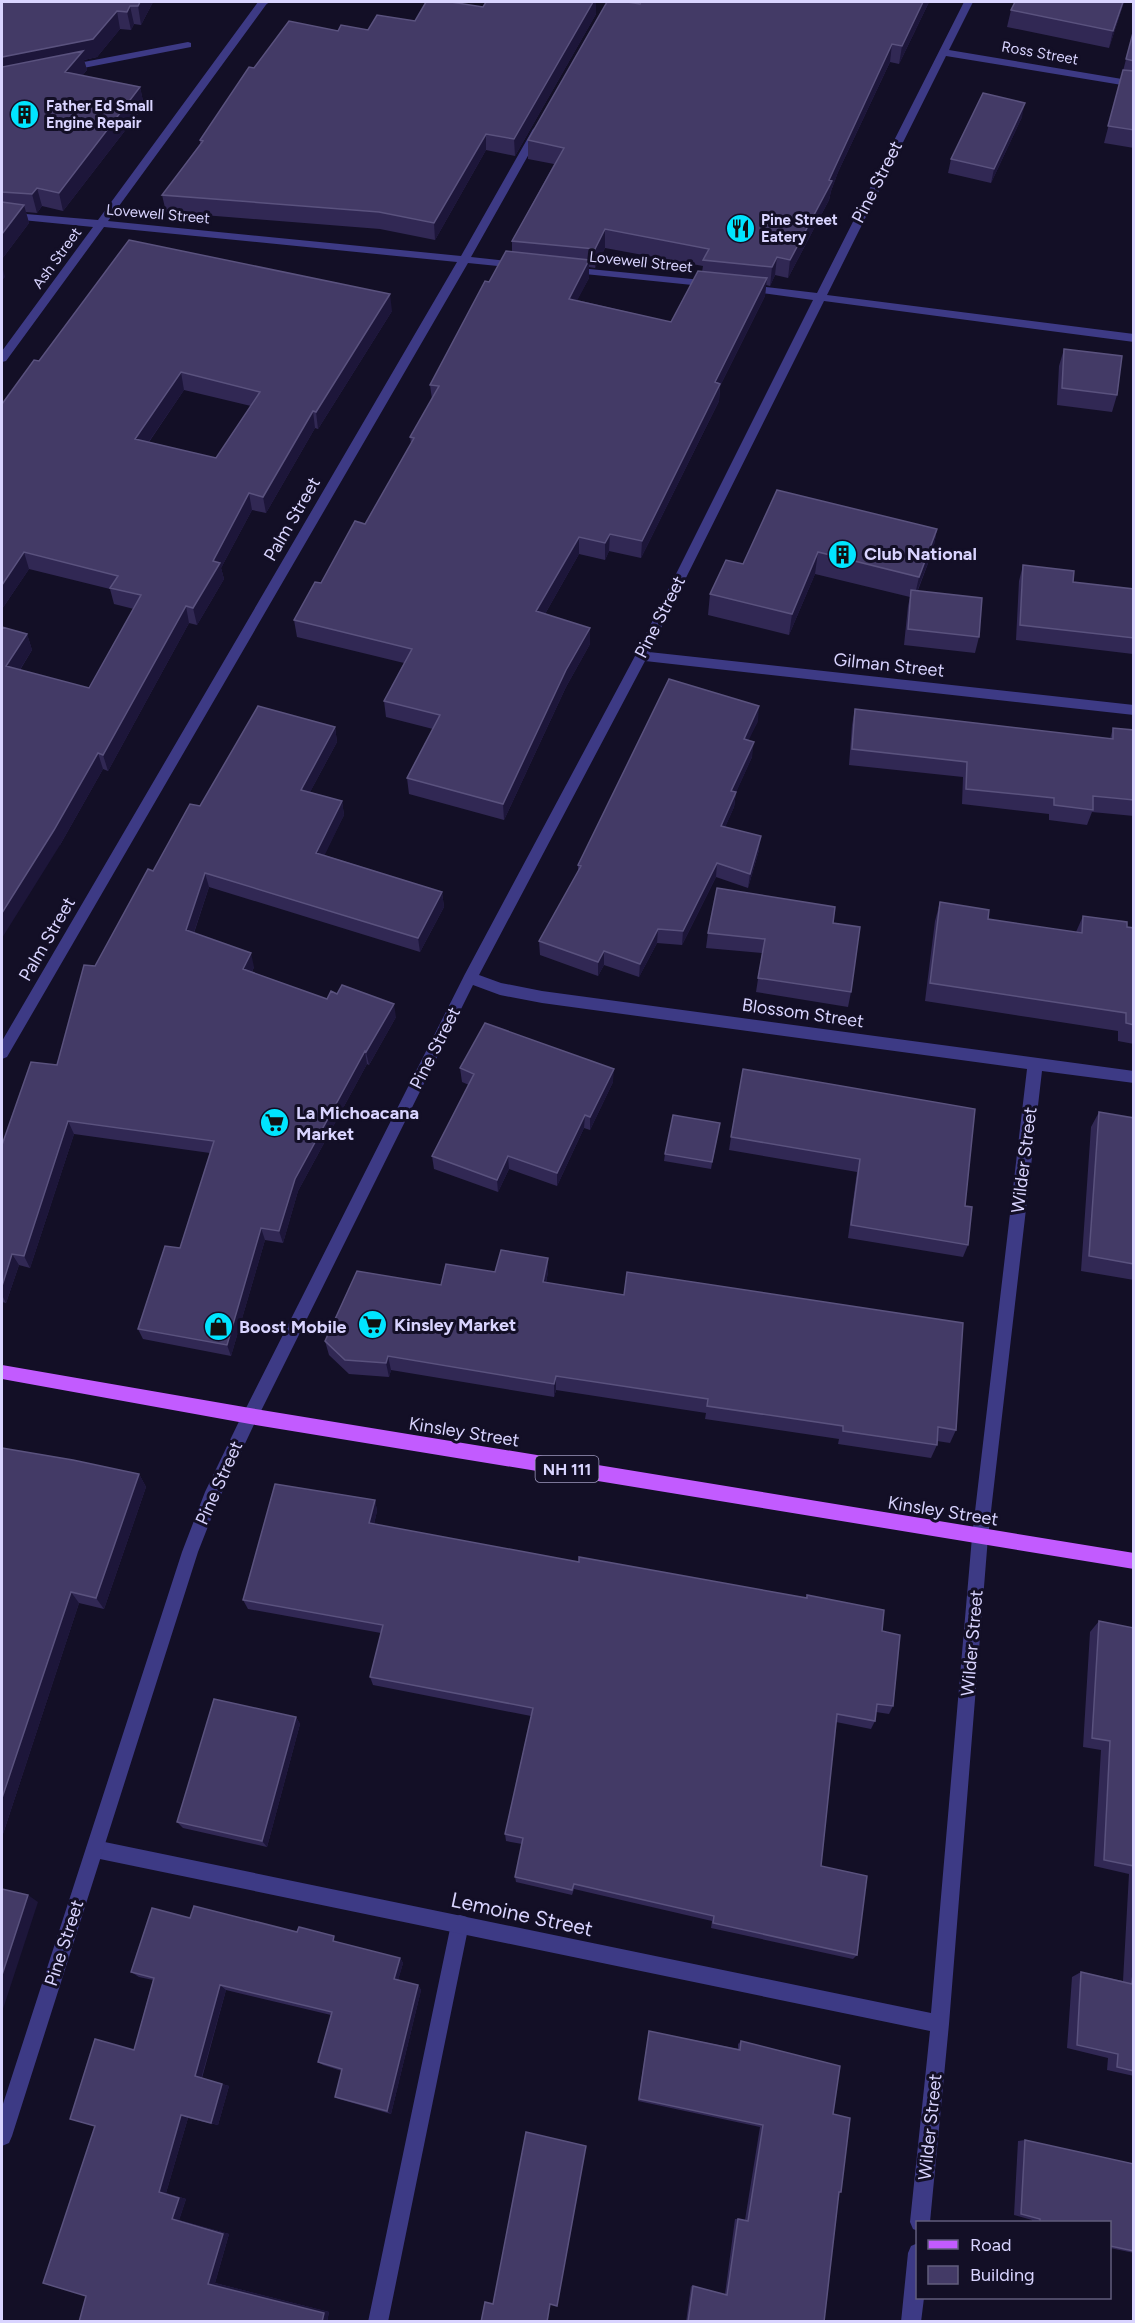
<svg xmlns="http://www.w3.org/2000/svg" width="1135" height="2323" viewBox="0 0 1135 2323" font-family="Figtree,sans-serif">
  <rect width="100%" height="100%" fill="#130f26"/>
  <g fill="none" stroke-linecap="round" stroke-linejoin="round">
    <!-- service -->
    <path fill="#3d3a85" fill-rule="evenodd" d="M258,2H270L265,5Z
      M188,42L191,43V47L68,71L63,68L68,65Z
      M460,1915L467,1917L469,1924L388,2322H368L451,1924L453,1917Z"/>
    <!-- minor -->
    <path fill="#3d3a85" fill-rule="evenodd" d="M258,2H268L108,221L461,256L533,129L538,126L543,129L471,257L518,262L523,265L518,268L468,263L7,1057L2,1059V1041L457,262L104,227L6,361L2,362V351L93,227L2,218V212L98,220Z
      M964,2H973L949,50L1134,81V87L946,56L827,295L1134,334V342L824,301L649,652L1134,705V715L645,661L479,975L501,983L542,991L1134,1071V1083L1042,1071L988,1537L949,2024L930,2222H918V2231L913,2229L910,2222L930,2031L95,1858L89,1855L86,1849L89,1843L95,1840L931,2013L972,1537L1027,1069L542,1003L500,995L473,985L256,1421L250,1424L244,1421L242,1416L465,974L635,656L813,300L748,291L743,288L748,285L817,293Z
      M569,267L712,281L717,284L712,287L565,272V268Z
      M918,2243V2298H924L921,2322H901L908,2253L911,2246Z"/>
    <!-- tertiary -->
    <path fill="#3d3a85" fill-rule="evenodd" d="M250,1408L256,1411L258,1416L218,1501L198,1552L12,2136L9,2143L2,2146V2107L182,1552L205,1492L244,1411Z"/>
    <!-- primary -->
    <path fill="#c25bff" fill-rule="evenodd" d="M2,1365L250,1408L1134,1553V1569L250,1424L2,1379Z"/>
  </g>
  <!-- wall -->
  <path fill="#312854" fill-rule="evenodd" d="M2,2H153L141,25L134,24L131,30L120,29L97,57L84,60L87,70L82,76L140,87L144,106L63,211L42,206L37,213L26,212L29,223L2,259Z
    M641,2H929L899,64L890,62L838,172L831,191L829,200L788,278L775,275L770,286L766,285L765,296L720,386L719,401L641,558L609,551L605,560L579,554L545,614L590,628V644L566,687L504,820L409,794L407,778L433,729L386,717L384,701L404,663L297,637L294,620L321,583L365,524L411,443L410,437L432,399L430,385L489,282L512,252V241L554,164L528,159V140ZM605,248L703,266L702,272L671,322L577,300L589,278V267L595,268Z
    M1124,2L1109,48L1007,27L1011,10Z
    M483,7L596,14L515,156L486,150L435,240L380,229L166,212L162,195L200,144V140L254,68L338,31L368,30Z
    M1134,29V148L1104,143Z
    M1022,117L991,183L948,173L951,159Z
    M392,311L318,429L315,428L266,513L252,510L221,568L224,579L197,625L189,623L108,771L103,769L60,845L2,627L27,634L32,650L20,670L89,688L134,609L114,604L110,589L29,569L2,609L39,361ZM184,390L251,406L216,458L149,442Z
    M1064,349L1117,395L1112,412L1057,405L1059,366Z
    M937,529L933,550L918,590L979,637L975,653L904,645L908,606L910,597L815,574L789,635L708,615L710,594L743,564Z
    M1023,565L1073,582L1134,589L1133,654L1016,640L1019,581Z
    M855,709L1110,739L1113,728L1134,730V816L1092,812L1087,825L1049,820V814L962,804L963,777L849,765L852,725Z
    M758,721L748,740L752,757L736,792L734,807L725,827L759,850L748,888L716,877L682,945L657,943L639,977L604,965L598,976L540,955L539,941L578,871V865Z
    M335,727L337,742L310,792L342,801L344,815L324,855L442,892L444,907L420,952L209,887L194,933L254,967L252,972L327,999L396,1017L369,1065L367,1064L298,1191L283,1243L265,1240L231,1356L143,1339L138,1329L180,1248L210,1153L74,1134L30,1268L19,1265L6,1303L2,1302V1145L57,1065L95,966L153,871L200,806Z
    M940,902L988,919L1076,932L1083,916L1134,928V1044L1118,1041V1031L925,1001L935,921Z
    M833,923L851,992L848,1007L756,992L762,953L706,948L708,933Z
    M460,1068L613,1082L590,1130L584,1128L557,1186L509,1169L498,1192L434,1169L432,1156L469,1085L462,1082Z
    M975,1109L965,1206L968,1245L963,1257L848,1238L857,1172L729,1150L731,1137Z
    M1099,1112L1134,1118V1280L1081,1271L1091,1127Z
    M720,1123L711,1169L664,1161L665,1154Z
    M548,1258V1272L546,1283L956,1430L950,1443L937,1441V1445L931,1458L838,1444L839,1439L705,1419L706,1413L556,1390L554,1397L391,1370L389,1377L349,1374L329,1355L325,1341L441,1285L495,1272Z
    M2,1448L139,1474L146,1487L104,1609L79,1603L2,1837Z
    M375,1500L377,1511L374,1524L579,1562L806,1598L807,1595L882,1631L893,1706L889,1714L876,1712L875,1721L871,1729L836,1722L821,1866L857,1955L853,1959L711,1928L712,1921L574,1889L572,1895L516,1882L515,1877L522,1844L506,1841L505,1834L531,1716L373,1685L370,1677L381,1633L248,1609L243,1600Z
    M1099,1621L1134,1628V2076L1107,2070L1108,2058L1067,2048L1072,1977L1081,1972L1123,1981L1129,1874L1094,1866L1101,1750L1083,1747L1090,1632Z
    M296,1717L300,1724L267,1847L183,1828L177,1822Z
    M190,1918L297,1932L400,1958L403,1963L398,1980L418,1985L421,1990L391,2114L339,2099L335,2097L342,2071L323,2065L318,2062L331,2015L226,1990L202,2078L222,2084L229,2086L218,2125L188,2118L166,2193L186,2199L179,2220L229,2234L215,2283L329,2312L327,2322H79L86,2296L134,2050L153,1980L139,1977L131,1972Z
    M649,2031L738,2049V2044L741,2041L833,2114L841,2192L839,2193L824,2322H686L691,2286L725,2294L735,2219H738L745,2220L760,2127L638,2101Z
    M1025,2140L1134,2164V2253L1110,2248V2223H1032V2220L1014,2215L1018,2141Z"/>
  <!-- shaded-wall -->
  <path fill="#1d163a" d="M140,2H153L141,25L138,6Z
    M593,2H596V14L515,156L514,139Z
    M923,2H929L899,64L902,46Z
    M1123,2H1124L1109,48L1113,31Z
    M130,6L134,24L131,30L127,12Z
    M117,11L120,29L97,57L84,60L87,70L69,91L2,76V57Z
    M892,44L890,62L838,172L831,191L829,200L788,278L790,260L829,180Z
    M140,87L144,106L63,211L59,193Z
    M1025,103L1022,117L991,183L994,169Z
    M486,134V150L435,240L434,223Z
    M37,188L42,206L37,213L32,194Z
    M24,205L29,223L2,259V234Z
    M605,229V248L595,268V249Z
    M777,257L775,275L770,286L772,267Z
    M589,260V278L569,316V299Z
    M2,266L5,277L2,281Z
    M767,278L765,296L720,386L719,401L641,558L642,541L715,382Z
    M390,294L392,311L318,429L316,412Z
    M181,372L184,390L139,456L135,439Z
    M313,411L315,428L266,513L263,497Z
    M249,493L252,510L221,568L224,579L197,625L193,608L213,561Z
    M937,529L933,550L914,599L919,577Z
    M610,534L609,551L605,560V543Z
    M579,537V554L537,628L536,611Z
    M24,552L29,569L2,609V585Z
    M818,552L815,574L789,635L792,614Z
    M186,606L189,623L108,771L103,755Z
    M590,628V644L566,687L504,820L503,804L566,670Z
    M27,634L32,650L12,682L6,666Z
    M759,706L758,721L742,754L744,739Z
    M335,727L337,742L303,805L301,790Z
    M754,742L752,757L730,806L731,791Z
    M98,753L103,769L60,845L2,938V913Z
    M736,792L734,807L719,841L721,826Z
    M342,801L344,815L319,867L316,853Z
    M761,836L759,850L748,888L750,874Z
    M717,863L716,877L682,945L683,931Z
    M205,873L209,887L190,944L186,930Z
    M442,892L444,907L420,952L418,938Z
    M658,929L657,943L639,977L640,964Z
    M604,951V965L598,976V962Z
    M251,953L254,967L247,983L243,969Z
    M394,1004L396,1017L369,1065L366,1052Z
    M365,1051L367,1064L298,1191L283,1243L279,1231L295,1179Z
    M614,1069L613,1082L590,1130V1117Z
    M585,1115L584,1128L557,1186V1173Z
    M68,1121L74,1134L30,1268L24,1256Z
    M508,1156L509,1169L498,1192L497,1180Z
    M261,1228L265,1240L231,1356L227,1345Z
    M12,1254L19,1265L6,1303L2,1295V1286Z
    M548,1258V1272L543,1297V1282Z
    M388,1356L391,1370L389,1377L386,1363Z
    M556,1376V1390L554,1397V1384Z
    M139,1474L146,1487L104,1609L96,1598Z
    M375,1500L377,1511L372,1533L369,1523Z
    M71,1592L79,1603L2,1837V1798Z
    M296,1717L300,1724L267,1847L262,1841Z
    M28,1895L38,1902L2,2012V1975Z
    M400,1958L403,1963L397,1984L394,1979Z
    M220,1985L226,1990L201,2079L195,2076Z
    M418,1985L421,1990L391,2114L387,2111Z
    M222,2084L229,2086L218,2125L211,2123Z
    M181,2115L188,2118L166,2193L186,2199L179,2220L229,2234L215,2283L329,2312L327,2322H322L208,2284L172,2219L159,2192Z"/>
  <!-- building -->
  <path fill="#433a66" stroke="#5a527e" stroke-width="1.5" fill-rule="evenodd" d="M2,2H140L138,6H130L127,12L117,11L93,39L2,57Z
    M426,2H451L483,7L486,2H593L514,139L486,134L434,223L379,212L162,195L203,141L200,140L249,67L254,68L289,21L338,31L341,25L368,30L377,15L415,21Z
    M607,2H627L640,4L641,2H923L902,46L892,44L841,154L829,180L832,181L790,260L777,257L772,267L703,260L709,249L605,229L595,249L512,241L564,148L528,140Z
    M1015,2H1123L1113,31L1011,10Z
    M1134,29V61L1126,59Z
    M83,51L65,72L140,87L59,193L37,188L32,194L2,192V67Z
    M1123,70L1134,71V130L1108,126Z
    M983,93L1025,103L994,169L951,159Z
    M2,202L24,205L2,234Z
    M129,240L390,294L316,412L313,411L263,497L249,493L213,561L220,563L193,608L186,606L103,755L98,753L54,830L2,913V627L27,634L6,666L89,688L141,595L110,588L118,576L24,552L2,585V404L34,360L39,361ZM181,372L260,392L216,458L135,439Z
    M506,251L589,260L569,299L671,322L698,271L767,278L715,382L720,384L642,541L610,534L605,543L579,537L536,611L590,628L566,670L503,804L407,778L440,715L384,701L412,649L294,620L315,582L321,583L355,521L365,524L414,438L410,437L439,386L430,385L485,281L489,282Z
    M1064,349L1122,356L1117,395L1062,388Z
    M777,490L937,529L919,577L818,552L792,614L710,594L726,560L743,564Z
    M1023,565L1074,571L1073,582L1134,589V638L1020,625Z
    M911,590L982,598L979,637L908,629Z
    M669,679L759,706L744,739L754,742L731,791L736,792L721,826L761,836L750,874L717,863L683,931L658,929L640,964L604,951L598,962L539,941L581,866L578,865Z
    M258,706L335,727L301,790L342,801L316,853L442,892L418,938L205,873L186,930L251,953L243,969L327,999L331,991L337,994L342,985L394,1004L366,1052L365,1051L295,1179L279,1231L261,1228L227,1345L138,1329L165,1246L180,1248L214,1141L68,1121L24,1256L12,1254L2,1286V1145L31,1062L57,1065L84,965L95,966L148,869L153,871L190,804L200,806Z
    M855,709L1113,739V728L1134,730V800L1093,796V810L1054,805V798L966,789L967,762L852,749Z
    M717,888L835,907L833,923L860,927L851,992L758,978L765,939L708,933Z
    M940,902L989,910L988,919L1082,933L1083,916L1127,922V927L1134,928V1025L1126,1023V1013L930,983Z
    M485,1023L614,1069L590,1117L585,1115L557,1173L508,1156L497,1180L432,1156L474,1074L460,1068Z
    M743,1069L975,1109L965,1206L972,1207L968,1245L851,1225L860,1159L731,1137Z
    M1099,1112L1134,1118V1264L1089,1256Z
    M673,1115L720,1123L712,1162L665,1154Z
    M501,1250L548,1258L543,1282L624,1295L627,1272L963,1323L956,1430L938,1427L937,1445L843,1431V1426L707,1406L708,1399L556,1376L554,1384L388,1356L386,1363L345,1360L325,1341L357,1271L441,1285L446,1264L495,1272Z
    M2,1448L73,1460L139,1474L96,1598L71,1592L2,1798Z
    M275,1484L375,1500L369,1523L579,1562V1557L807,1598V1595L884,1610L882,1631L900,1635L893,1706L877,1704L875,1721L837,1714L821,1866L867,1876L857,1955L713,1923L714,1916L574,1884L572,1890L515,1877L523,1838L505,1834L533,1708L370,1677L383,1625L243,1600Z
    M1099,1621L1134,1628V1866L1104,1860L1110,1741L1092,1738Z
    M214,1699L296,1717L262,1841L177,1822Z
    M2,1889L28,1895L2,1975Z
    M194,1906L297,1932L299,1927L334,1936L333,1941L400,1958L394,1979L418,1985L387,2111L335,2097L342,2069L318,2062L332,2012L220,1985L195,2076L222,2084L211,2123L181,2115L159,2192L179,2198L172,2219L223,2234L208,2284L324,2313L322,2322H79L86,2296L43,2283L95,2126L70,2119L95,2039L134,2050L154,1978L131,1972L152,1908L190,1918Z
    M1134,1963V2071L1117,2067L1118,2054L1077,2045L1081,1972L1132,1984Z
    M649,2031L740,2050L741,2041L840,2066L833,2114L850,2118L841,2192H839L824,2322H688L693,2286L727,2295L738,2219L748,2221L763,2125L639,2099Z
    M526,2132L586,2146L557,2306L550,2304L547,2322H481L485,2302L493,2304Z
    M1025,2140L1134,2164V2251L1110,2246V2223H1040V2219L1021,2214Z"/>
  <!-- icons -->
  <defs>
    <symbol id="building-disc" viewBox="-11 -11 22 22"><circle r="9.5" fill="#00e5ff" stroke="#130f26"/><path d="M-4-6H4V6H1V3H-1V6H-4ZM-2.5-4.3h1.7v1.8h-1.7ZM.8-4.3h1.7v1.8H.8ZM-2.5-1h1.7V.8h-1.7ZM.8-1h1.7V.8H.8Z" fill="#111"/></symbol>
    <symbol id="restaurant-disc" viewBox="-11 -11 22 22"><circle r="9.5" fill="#00e5ff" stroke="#130f26"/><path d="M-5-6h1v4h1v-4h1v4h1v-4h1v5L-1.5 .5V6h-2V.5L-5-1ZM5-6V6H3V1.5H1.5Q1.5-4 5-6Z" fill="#111"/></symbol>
    <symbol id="supermarket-disc" viewBox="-11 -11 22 22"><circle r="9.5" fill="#00e5ff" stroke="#130f26"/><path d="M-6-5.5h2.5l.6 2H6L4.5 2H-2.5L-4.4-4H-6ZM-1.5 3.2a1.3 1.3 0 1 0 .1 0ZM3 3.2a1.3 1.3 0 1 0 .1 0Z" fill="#111"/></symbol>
    <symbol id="shop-disc" viewBox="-11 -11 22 22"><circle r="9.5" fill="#00e5ff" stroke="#130f26"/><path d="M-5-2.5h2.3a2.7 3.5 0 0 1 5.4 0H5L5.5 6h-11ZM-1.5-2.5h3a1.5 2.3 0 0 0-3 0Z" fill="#111"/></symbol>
  </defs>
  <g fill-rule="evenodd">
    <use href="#building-disc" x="8" y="98" width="33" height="33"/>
    <use href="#restaurant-disc" x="724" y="212" width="33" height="33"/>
    <use href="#building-disc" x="826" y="538" width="33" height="33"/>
    <use href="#supermarket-disc" x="258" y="1106" width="33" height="33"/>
    <use href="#supermarket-disc" x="356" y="1308" width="33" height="33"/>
    <use href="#shop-disc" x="202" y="1310" width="33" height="33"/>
  </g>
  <g text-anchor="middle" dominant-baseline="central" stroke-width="6" stroke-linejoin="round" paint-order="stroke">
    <!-- far-street labels -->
    <g font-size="15" fill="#d9d4ff" stroke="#130f26">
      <text transform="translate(1040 53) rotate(10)">Ross Street</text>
      <text transform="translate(158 214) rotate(5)">Lovewell Street</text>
      <text transform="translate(57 258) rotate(-54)">Ash Street</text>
      <text transform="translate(641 262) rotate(6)">Lovewell Street</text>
    </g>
    <!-- far-poi labels -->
    <g font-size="15" font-weight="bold" fill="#d9d4ff" stroke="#130f26" text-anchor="start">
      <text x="46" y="106">Father Ed Small<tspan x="46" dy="17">Engine Repair</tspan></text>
      <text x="761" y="220">Pine Street<tspan x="761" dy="17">Eatery</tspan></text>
    </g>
    <!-- shield labels -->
    <rect fill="#130f26" stroke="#9e99be" stroke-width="1.5" x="535.5" y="1456" width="63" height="26" rx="4.5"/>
    <g font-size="16" font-weight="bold" fill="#d9d4ff">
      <text x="567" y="1469">NH 111</text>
    </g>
    <!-- street labels -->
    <g font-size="18" fill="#d9d4ff" stroke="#130f26">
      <text transform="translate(877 182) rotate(-63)">Pine Street</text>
      <text transform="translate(292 519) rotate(-60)">Palm Street</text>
      <text transform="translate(660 617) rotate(-63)">Pine Street</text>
      <text transform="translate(889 665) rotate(6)">Gilman Street</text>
      <text transform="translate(47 939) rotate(-60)">Palm Street</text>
      <text transform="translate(803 1013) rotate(8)">Blossom Street</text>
      <text transform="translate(435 1048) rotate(-63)">Pine Street</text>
      <text transform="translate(1024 1160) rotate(-83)">Wilder Street</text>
      <text transform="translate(464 1432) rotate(9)">Kinsley Street</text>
      <text transform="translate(219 1483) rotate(-66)">Pine Street</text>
      <text transform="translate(943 1511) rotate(9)">Kinsley Street</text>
      <text transform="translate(972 1643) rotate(-85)">Wilder Street</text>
      <text transform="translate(64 1943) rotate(-72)">Pine Street</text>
      <text transform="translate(930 2127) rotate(-84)">Wilder Street</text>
    </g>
    <!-- poi labels -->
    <g font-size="18" font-weight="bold" fill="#d9d4ff" stroke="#130f26" text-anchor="start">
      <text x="864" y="554">Club National</text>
      <text x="296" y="1113">La Michoacana<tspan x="296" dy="21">Market</tspan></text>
      <text x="394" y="1325">Kinsley Market</text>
      <text x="239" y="1327">Boost Mobile</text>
    </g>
    <!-- near-street labels -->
    <g font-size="21" fill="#d9d4ff" stroke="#130f26">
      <text transform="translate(522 1914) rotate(12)">Lemoine Street</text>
    </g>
  </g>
  <!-- border -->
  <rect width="1135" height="2323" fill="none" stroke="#d9d4ff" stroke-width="6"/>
  <!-- legend -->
  <rect x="916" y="2221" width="195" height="78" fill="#130f26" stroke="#625e7d" stroke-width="1.5"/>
  <rect x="928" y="2240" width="30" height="9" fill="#c25bff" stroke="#625e7d" stroke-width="1.5"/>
  <text x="970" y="2251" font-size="18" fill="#d9d4ff">Road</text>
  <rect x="928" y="2266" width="30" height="18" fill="#433a66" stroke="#625e7d" stroke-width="1.5"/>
  <text x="970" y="2281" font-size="18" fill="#d9d4ff">Building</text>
</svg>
